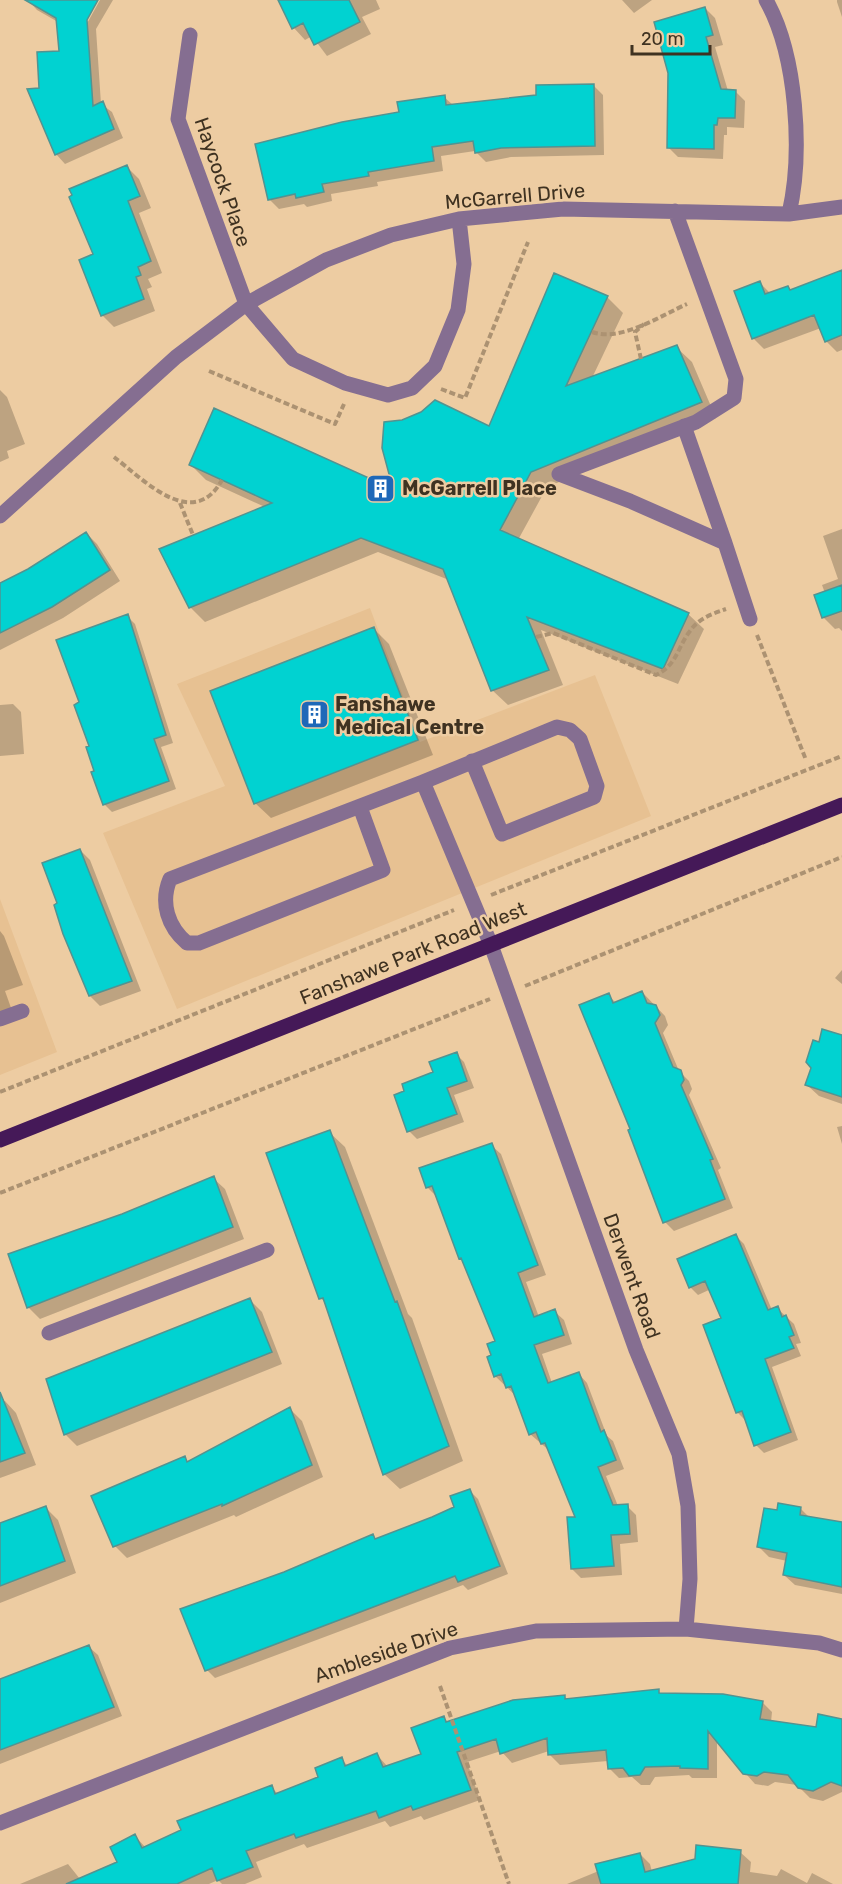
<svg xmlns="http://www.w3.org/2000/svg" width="842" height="1884" viewBox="0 0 842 1884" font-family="Rubik,sans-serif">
  <rect width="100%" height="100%" fill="#edcca2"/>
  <!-- built -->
  <path fill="#e7c192" d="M370,608L420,742L595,675L651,816L177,1009L103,833L225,786L177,684Z
    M0,899L57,1052L0,1075Z"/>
  <!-- shadow -->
  <path fill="#0003" d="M28,0H97L82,25L85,27L100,0H113L96,29L101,104L112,112L123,138L65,164L56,154L41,90L61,52L58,22L37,10Z
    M296,0H376L380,9L362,17L371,34L327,56L312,36L305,40L294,28Z
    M622,0H652L634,13Z
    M837,0H842V17L837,2Z
    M705,8L715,18L723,45L715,47L728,91H735L745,101L744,128L727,127V135H724L723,159L678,157L668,147Z
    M593,85L603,95L604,155L511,157L486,162L475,151L441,156L443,171L377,182L378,186L331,194L332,201L307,207L304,204L279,209L269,199L401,113L444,97L453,105L538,97Z
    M127,167L139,179L151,208L139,213L162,273L148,279L152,287L147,289L155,311L114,327L102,315Z
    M842,275V350L837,352L826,341L821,328L764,349L753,338L760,283L771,294L788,287L792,291Z
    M607,297L623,313L592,378L676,347L692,362L716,418L547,487L518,540L688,614L704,629L678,684L541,630L563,685L508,705L492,690L449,580L378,552L205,622L190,607L265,507L206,480L191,465L395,492L489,428Z
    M0,390L7,397L25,444L7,451L9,458L0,462Z
    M842,529V631L839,628L835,629L823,617L825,593L822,585L838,579L823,536Z
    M86,533L97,544L120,581L63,618L0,650V585L29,570Z
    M127,616L135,624L173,743L161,747L176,789L112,812L104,804L81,702Z
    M374,629L389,644L433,755L271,818L255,803Z
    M13,704L21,712L24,754L0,756V705Z
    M80,850L90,860L141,991L100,1006L90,996L65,934Z
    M0,931L4,936L23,985L5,991L15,1019L0,1025Z
    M842,970V984L835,978Z
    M642,992L665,1016L668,1025L663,1033L679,1071L689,1081L692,1089L689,1095L721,1168L718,1170L733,1208L674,1231L665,1222L632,1130L608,995L616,1003Z
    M842,1036V1104L819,1096L807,1085L820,1043Z
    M456,1054L464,1062L474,1088L454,1095L464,1122L417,1139L409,1131L396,1095L435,1073Z
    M842,1126V1144L837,1127Z
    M329,1132L345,1147L408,1314L412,1318L463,1461L400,1489L384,1474L326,1304L321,1298Z
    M491,1145L501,1154L546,1275L526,1282L539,1317L554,1311L564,1320L572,1344L542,1354L552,1383L578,1373L587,1383L607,1436L613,1441L624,1469L606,1476L618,1506H627L636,1515L638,1542L620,1544L622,1575L581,1578L572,1569L577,1518L551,1452L530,1434L517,1397L495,1376L493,1356L497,1342L436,1196L427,1187Z
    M213,1178L225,1189L244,1239L40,1319L28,1307L123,1215Z
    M736,1236L744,1244L772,1310L777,1308L794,1324L801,1343L796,1344L801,1356L772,1367L798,1440L764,1453L756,1445L745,1420L737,1412L723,1318L711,1289L698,1295L690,1287Z
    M250,1300L262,1312L282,1364L77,1446L65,1434Z
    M5,1401L16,1413L36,1465L0,1478V1403Z
    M290,1409L302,1421L323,1477L236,1517L234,1515L127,1558L115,1546L184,1458L188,1462Z
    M469,1490L478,1499L508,1574L468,1590L463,1585L215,1678L207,1670L284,1573L373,1536L377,1540L456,1508Z
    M46,1508L58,1520L76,1573L0,1603V1524Z
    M800,1508L810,1518L842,1524V1594L795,1585L784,1575L787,1561L769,1557L759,1547L778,1512Z
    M89,1647L98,1655L122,1716L0,1764V1682Z
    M658,1691L662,1695L762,1702L772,1712L771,1722L817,1729L842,1720V1792L823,1801L810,1798L797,1785L775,1782L768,1786L755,1784L717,1741V1778H692L689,1775L655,1777L650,1785H641L632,1777L619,1778L609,1768L608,1761L560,1765L550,1755L549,1751L512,1763L501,1751L467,1762L480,1800L424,1820L421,1816L390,1827L385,1821L307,1848L304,1844L256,1862L262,1877L245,1884H222L218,1880L209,1884H20L68,1864L80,1879L119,1863L135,1836L146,1848L271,1787L278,1794L320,1778L341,1759L348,1766L377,1755L388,1767L423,1754L444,1718L448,1722L565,1697L568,1700Z
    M740,1852L751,1862L750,1872L777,1876L781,1869L807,1883L812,1873L833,1884H567L640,1854L650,1864L652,1872Z"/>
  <!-- building -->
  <path fill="#01d2d1" stroke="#529391" stroke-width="1.5" d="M25,0H98L87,20L93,106L103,101L114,129L55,155L27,89L39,88L37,52L59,51L56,18Z
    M278,0H349L360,22L314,45L303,23L292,29Z
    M705,7L713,35L706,37L721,89L736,90L735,118H718L717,125H714V149L667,148L668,73L654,22Z
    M594,84L595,146L501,148L475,153L473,141L432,147L434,161L368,172L369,176L322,184L324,192L296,198L295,194L268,200L255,144L342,122L399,112L397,102L445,95L446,105L536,95V85Z
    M127,165L140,196L128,201L151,261L138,267L141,275L136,277L144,299L101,316L79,260L93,254L69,197L72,195L69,189Z
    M842,270V335L825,342L814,315L752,339L734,291L760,281L765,294L788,286L790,290Z
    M554,273L608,296L566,386L677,345L702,402L531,472L500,530L689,613L663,669L527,617L549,670L491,691L443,569L361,538L189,608L159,549L272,503L189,465L214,408L393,489L382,448L384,422L402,420L421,412L435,400L489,426Z
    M86,532L110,570L52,607L0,633V583L28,569Z
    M842,585V611L822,618L814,595Z
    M128,614L166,735L154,739L169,781L103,805L91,772L94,771L86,747L89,746L74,705L79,702L56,640Z
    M374,627L418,740L254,804L210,691Z
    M80,849L132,981L89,996L63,934L54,905L57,903L42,863Z
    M642,991L647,1003L656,1005L660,1015L655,1023L673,1067L681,1070L684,1080L681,1085L713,1159L710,1160L725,1199L663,1223L628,1130L630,1129L579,1005L609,993L613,1003Z
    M822,1029L842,1035V1097L805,1085L811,1068L806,1062L813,1040L819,1042Z
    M457,1052L467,1081L447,1088L457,1114L407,1132L394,1095L404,1091L402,1084L433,1072L429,1062Z
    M330,1130L395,1302L397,1301L449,1446L383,1475L323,1298L319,1299L266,1153Z
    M492,1143L538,1265L518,1273L534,1317L555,1309L564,1335L534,1345L548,1383L579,1372L601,1432L604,1430L616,1460L598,1467L613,1505L628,1504L630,1534L611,1535L614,1566L571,1569L567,1517H575L545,1443L541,1444L536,1432L529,1435L511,1386L506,1388L501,1374L494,1377L487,1357L491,1355L487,1344L495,1341L461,1258L459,1259L432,1186L426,1188L419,1168Z
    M214,1176L233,1227L27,1308L8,1254L122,1214Z
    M736,1234L768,1310L778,1306L782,1317L786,1315L794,1335L789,1337L794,1348L765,1359L791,1432L754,1446L742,1411L736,1413L703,1325L721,1318L705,1281L689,1288L677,1259Z
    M250,1298L272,1352L64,1435L46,1379Z
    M0,1392L25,1453L0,1462Z
    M290,1407L312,1465L222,1506V1504L113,1547L91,1496L185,1456L187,1462Z
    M470,1489L500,1566L458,1582L455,1576L205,1671L180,1609L284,1572L373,1534L375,1539L432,1517L454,1507L450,1496Z
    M778,1503L801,1507L800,1515L842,1522V1587L783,1575L787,1553L757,1547L764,1508L777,1510Z
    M46,1506L65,1561L0,1586V1523Z
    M89,1645L114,1707L0,1750V1679Z
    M659,1689V1693L723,1694L763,1701L760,1719L816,1727L818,1714L842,1719V1786L831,1782L813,1791L798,1788L788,1775L764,1772L757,1776L743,1774L708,1731V1769L680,1768V1766L645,1767L640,1775L629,1776L623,1768L608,1769L606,1750L548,1755L547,1738L500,1754L496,1739L457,1752L471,1790L413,1810L411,1806L379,1818L376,1811L296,1838L294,1834L246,1851L253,1867L217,1881L212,1868L177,1884H66L117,1862L110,1847L135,1834L142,1848L181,1830L177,1821L272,1785L275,1794L318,1777L315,1768L342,1757L345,1766L377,1753L383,1767L421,1754L411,1728L444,1716L446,1722L513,1700L565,1695V1699Z
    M696,1845L741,1850L738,1884H601L595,1864L640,1853L645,1872L695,1859Z"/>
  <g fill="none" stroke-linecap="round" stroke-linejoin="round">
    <!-- path -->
    <path stroke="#ac9272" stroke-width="4" stroke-dasharray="6 3" stroke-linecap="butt" d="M592,332C621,342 660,316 687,304
      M641,359L635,332L644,324
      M209,371L335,424L344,404
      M441,389L465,398L528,242
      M114,457C144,480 193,532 222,480
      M180,503L193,535
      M757,635L806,760
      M536,637L553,633L656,675C677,665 677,648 690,631C699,618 712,614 726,609
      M491,895L842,756
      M525,986L842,857
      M0,1092L454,910
      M0,1193L490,999
      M440,1686L509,1884"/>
    <!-- minor -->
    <path stroke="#856e91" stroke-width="15" d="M766,0C797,55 803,153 789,214
      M190,35L178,119L246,304L293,359L345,383L388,395L412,388L435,366L458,310L464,264L459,219
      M675,211L736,379L734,398L696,422L559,474L630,501L725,543L750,619
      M684,426L725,543
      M0,516L176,357L246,304L326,260L391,235L459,219L563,209L789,214L842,207
      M423,782L557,727L570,730L580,739L597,786L594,797L502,834L472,761
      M360,807L383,870L199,943H187C168,927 160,903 170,879L423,782L491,945L636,1350L679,1454L688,1506L690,1579L686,1629
      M0,1019L22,1011
      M49,1333L267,1250
      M0,1823L450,1648L536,1631L686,1629L819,1643L842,1650"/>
    <!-- major -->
    <path stroke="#451958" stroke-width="15" d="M0,1140L842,805"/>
  </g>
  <!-- icons -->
  <defs>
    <symbol id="building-square" viewBox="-11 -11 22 22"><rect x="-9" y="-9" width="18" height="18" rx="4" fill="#1e68b8" stroke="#edcca2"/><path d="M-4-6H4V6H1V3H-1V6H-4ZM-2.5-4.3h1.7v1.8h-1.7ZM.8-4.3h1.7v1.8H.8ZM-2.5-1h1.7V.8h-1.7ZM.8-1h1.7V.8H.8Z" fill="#fff"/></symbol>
  </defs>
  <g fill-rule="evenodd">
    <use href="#building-square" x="364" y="472" width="33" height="33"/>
    <use href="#building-square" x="298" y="698" width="33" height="33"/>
  </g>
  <g text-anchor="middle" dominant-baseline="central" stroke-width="5" stroke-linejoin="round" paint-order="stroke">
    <!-- street labels -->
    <g font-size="20" fill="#3f3221" stroke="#edcca2">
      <text transform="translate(223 182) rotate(71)">Haycock Place</text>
      <text transform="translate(515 196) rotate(-5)">McGarrell Drive</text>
      <text transform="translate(413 953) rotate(-22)">Fanshawe Park Road West</text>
      <text transform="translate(632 1276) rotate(70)">Derwent Road</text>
      <text transform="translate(386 1652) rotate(-19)">Ambleside Drive</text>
    </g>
    <!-- poi labels -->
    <g font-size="20" font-weight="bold" fill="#3f3221" stroke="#edcca2" text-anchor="start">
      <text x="402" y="488">McGarrell Place</text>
      <text x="335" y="704">Fanshawe<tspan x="335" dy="23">Medical Centre</tspan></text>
    </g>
  </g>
  <!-- scale -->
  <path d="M632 45v9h78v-9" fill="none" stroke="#3f3221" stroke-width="3"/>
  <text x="641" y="45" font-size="18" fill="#3f3221" stroke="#edcca2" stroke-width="4.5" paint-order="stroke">20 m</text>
</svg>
